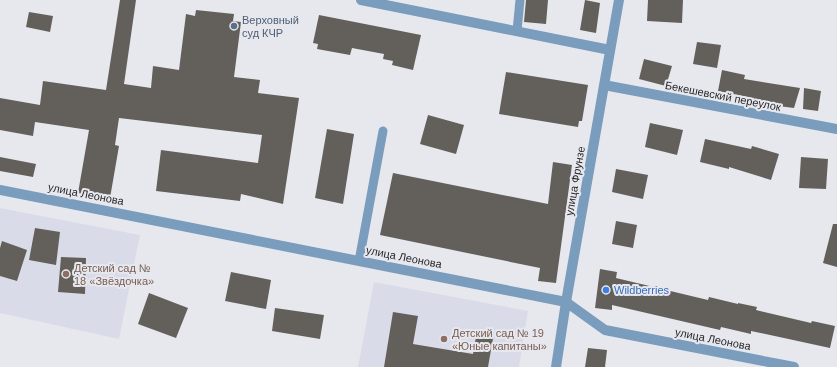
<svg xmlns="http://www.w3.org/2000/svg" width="837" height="367" viewBox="0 0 837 367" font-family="Helvetica,sans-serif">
  <rect width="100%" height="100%" fill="#e7e8ee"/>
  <!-- built -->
  <path fill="#dadbe9" d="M0,208L140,235L119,339L0,313Z
    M374,282L528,311L519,367H358Z"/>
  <!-- building -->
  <path fill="#63605b" d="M120,0H136L124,84L151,88L153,66L179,70L186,14L195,16L196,10L234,14L233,21L241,22L234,77L260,80L258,93L299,98L283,204L241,194L240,201L156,191L161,150L258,163L262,135L119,118L115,145L119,146L110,198L78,193L89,130L35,122L33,136L0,130V98L40,105L43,81L106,90Z
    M526,0H548L546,24L524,22Z
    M585,0L600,3L596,33L580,30Z
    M648,0H683L682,23L647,21Z
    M29,12L53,16L50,32L26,27Z
    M319,15L421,35L413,70L392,65L393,61L383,59L384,54L352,48L350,55L317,49L318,44L313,43Z
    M697,42L721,45L717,68L693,64Z
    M644,59L672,66L666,86L639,79Z
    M722,70L745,75L744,79L800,88L794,108L753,103L754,98L718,91Z
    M506,72L588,85L582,121H579L578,127L499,114Z
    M804,88L821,91L818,111L803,109Z
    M428,115L464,125L456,154L420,144Z
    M650,123L683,130L677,155L645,147Z
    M327,129L354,134L343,204L315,198Z
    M705,139L751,149L752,146L779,154L771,180L729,167V169L700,162Z
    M0,157L36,164L33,177L0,171Z
    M801,157L828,159L826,189L799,188Z
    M553,162L572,165L556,283L538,281L540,268L380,235L393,173L548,204Z
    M616,169L648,175L643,199L612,192Z
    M616,221L637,225L633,248L612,244Z
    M833,224H837V267L823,263Z
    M35,228L60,232L56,265L29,260Z
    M2,241L27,250L17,281L0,276V248Z
    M61,257L86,258L85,294L58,292Z
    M600,269L617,272L616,278L708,300L709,297L738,304V303L757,307L756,310L811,323L812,321L835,326L830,348L751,331V334L721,327L720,330L612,305V310L595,308Z
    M231,272L271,280L266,309L225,301Z
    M149,293L188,308L176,338L138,324Z
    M275,308L324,315L320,339L272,331Z
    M393,312L418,316L413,344L473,354L477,331L494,333L488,367H384Z
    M588,348L607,350L605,367H585Z"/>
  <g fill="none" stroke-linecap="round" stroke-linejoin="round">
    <!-- service -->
    <path stroke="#7b9dbd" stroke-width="9" d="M517,31L520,0
      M359,261L383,131"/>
    <!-- minor -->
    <path stroke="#7b9dbd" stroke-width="10" d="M361,0L610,50
      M604,85L837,129
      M566,302L619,0"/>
    <!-- tertiary -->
    <path stroke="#7b9dbd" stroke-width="10" d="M0,190L566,302L605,330L794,367
      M556,367L566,302"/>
  </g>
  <!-- markers -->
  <circle fill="#5c6f8a" stroke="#e7e8ee" stroke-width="1.5" cx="234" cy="26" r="4"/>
  <g fill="#8d6e63" stroke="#e7e8ee" stroke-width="1.5">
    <circle cx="66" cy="274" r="4"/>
    <circle cx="444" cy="339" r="4"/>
  </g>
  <circle fill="#3f7fe0" stroke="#e7e8ee" stroke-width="1.5" cx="606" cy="290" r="4"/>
  <g text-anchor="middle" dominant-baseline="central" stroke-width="4" stroke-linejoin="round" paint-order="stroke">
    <!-- service labels -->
    <g font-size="11" fill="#4e5e75" stroke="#e7e8ee" text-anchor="start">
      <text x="242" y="20">Верховный<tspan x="242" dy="13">суд КЧР</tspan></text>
    </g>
    <!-- street labels -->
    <g font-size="11" fill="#272729" stroke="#e7e8ee">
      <text transform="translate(723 96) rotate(11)">Бекешевский переулок</text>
      <text transform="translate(575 181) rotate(-80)">улица Фрунзе</text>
      <text transform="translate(86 194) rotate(11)">улица Леонова</text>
      <text transform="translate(404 257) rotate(11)">улица Леонова</text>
      <text transform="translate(713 339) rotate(11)">улица Леонова</text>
    </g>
    <!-- education labels -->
    <g font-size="11" fill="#785e54" stroke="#e7e8ee" text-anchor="start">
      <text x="74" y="268">Детский сад №<tspan x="74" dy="13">18 «Звёздочка»</tspan></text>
      <text x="452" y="333">Детский сад № 19<tspan x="452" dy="13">«Юные капитаны»</tspan></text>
    </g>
    <!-- shop labels -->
    <g font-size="11" fill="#366cbe" stroke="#e7e8ee" text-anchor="start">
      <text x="614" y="290">Wildberries</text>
    </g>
  </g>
</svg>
